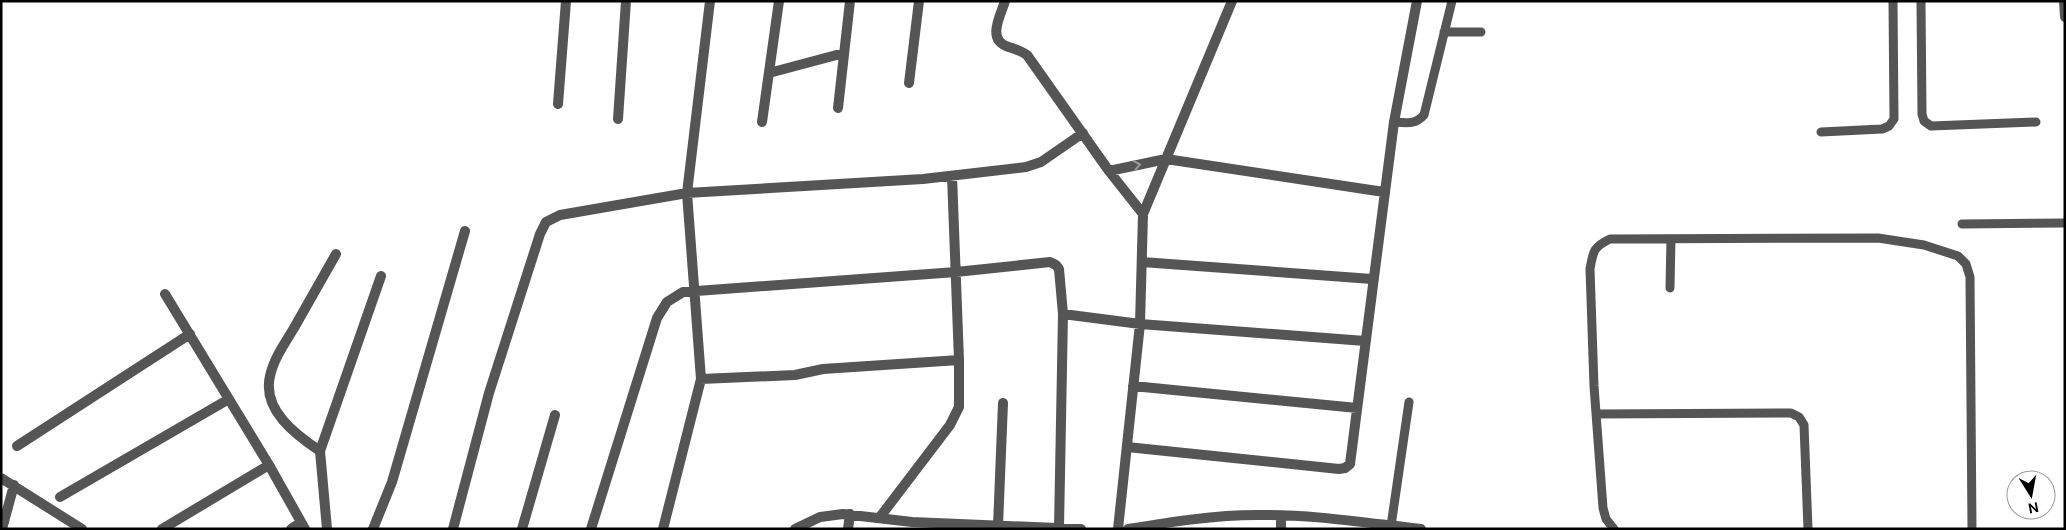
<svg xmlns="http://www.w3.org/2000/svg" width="2066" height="530" viewBox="0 0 2066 530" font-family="'DM Sans',sans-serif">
  <rect width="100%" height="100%" fill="#fff"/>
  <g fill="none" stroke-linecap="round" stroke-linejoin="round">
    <!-- service -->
    <path stroke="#555" stroke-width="9" d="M1921,1L1922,114L1924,121L1931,126L2036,122
      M1444,32H1481
      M1394,122C1406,123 1415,125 1424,115L1452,1
      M1821,132L1882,129L1889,126L1894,119L1893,1
      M1962,224L2065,223
      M1670,288L1671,239
      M1596,414L1791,413L1799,417L1804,425L1808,529
      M1391,526L1409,402
      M1614,529L1606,519L1603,508L1594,386L1590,269C1593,252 1593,247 1610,239L1878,238L1924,245L1958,256L1966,264L1970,277L1972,529"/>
    <!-- minor -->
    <path stroke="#555" stroke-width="10" d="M1005,1C1001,15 987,38 1006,46C1014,49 1020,50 1027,55L1109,171L1143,214
      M2064,1L2065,17
      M769,73L844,53
      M909,83L919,1
      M558,104L566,1
      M838,108L850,1
      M618,119L626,1
      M762,122L779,1
      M1109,171L1166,159L1384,192
      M1142,262L1372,279
      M165,294L269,465L305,529
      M701,379L795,375L823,369L959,360
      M1133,386L1357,408
      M17,446L190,334
      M1127,447L1339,469L1345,468L1350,464L1394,122L1417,1
      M320,451C296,435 262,410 270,376C274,358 285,343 294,328C308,303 322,279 336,254
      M1,478L82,529
      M60,497L229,399
      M1281,516V529
      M880,517L950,425L959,407V360L952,176
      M998,526L1003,403
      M1059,528L1063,314
      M2,529L14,485
      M162,529L269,465
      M291,529L301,522
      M327,529L320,451L381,276
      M373,529L392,482L465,231
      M453,529L489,393L540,234L546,222L560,215L687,193L923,179L1026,167L1041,162L1083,133
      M522,529L555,415
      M591,529L657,318L667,302L683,292L956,272L1050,262L1056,265L1059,269L1063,314L1140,324L1365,341
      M663,529L701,379L687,193L710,1
      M795,529L820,517L843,514L912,522L1081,529
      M848,529L850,514
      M1118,529L1140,324L1143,214L1232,1
      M1128,529C1171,522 1214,515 1257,515C1311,514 1367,523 1421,529"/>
  </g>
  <!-- one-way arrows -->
  <defs><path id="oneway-chevron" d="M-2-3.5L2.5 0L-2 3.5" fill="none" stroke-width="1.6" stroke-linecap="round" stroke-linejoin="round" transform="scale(1.25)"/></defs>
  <use stroke="#999" href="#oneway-chevron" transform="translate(1137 165) rotate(-11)"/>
  <!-- border -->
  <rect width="2066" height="530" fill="none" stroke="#000000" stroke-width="5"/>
  <!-- north arrow -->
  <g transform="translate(2031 495) rotate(169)"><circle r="24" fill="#ffffff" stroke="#999999"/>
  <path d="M0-4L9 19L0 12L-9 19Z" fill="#000000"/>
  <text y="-8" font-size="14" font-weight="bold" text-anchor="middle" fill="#000000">N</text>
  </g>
</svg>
